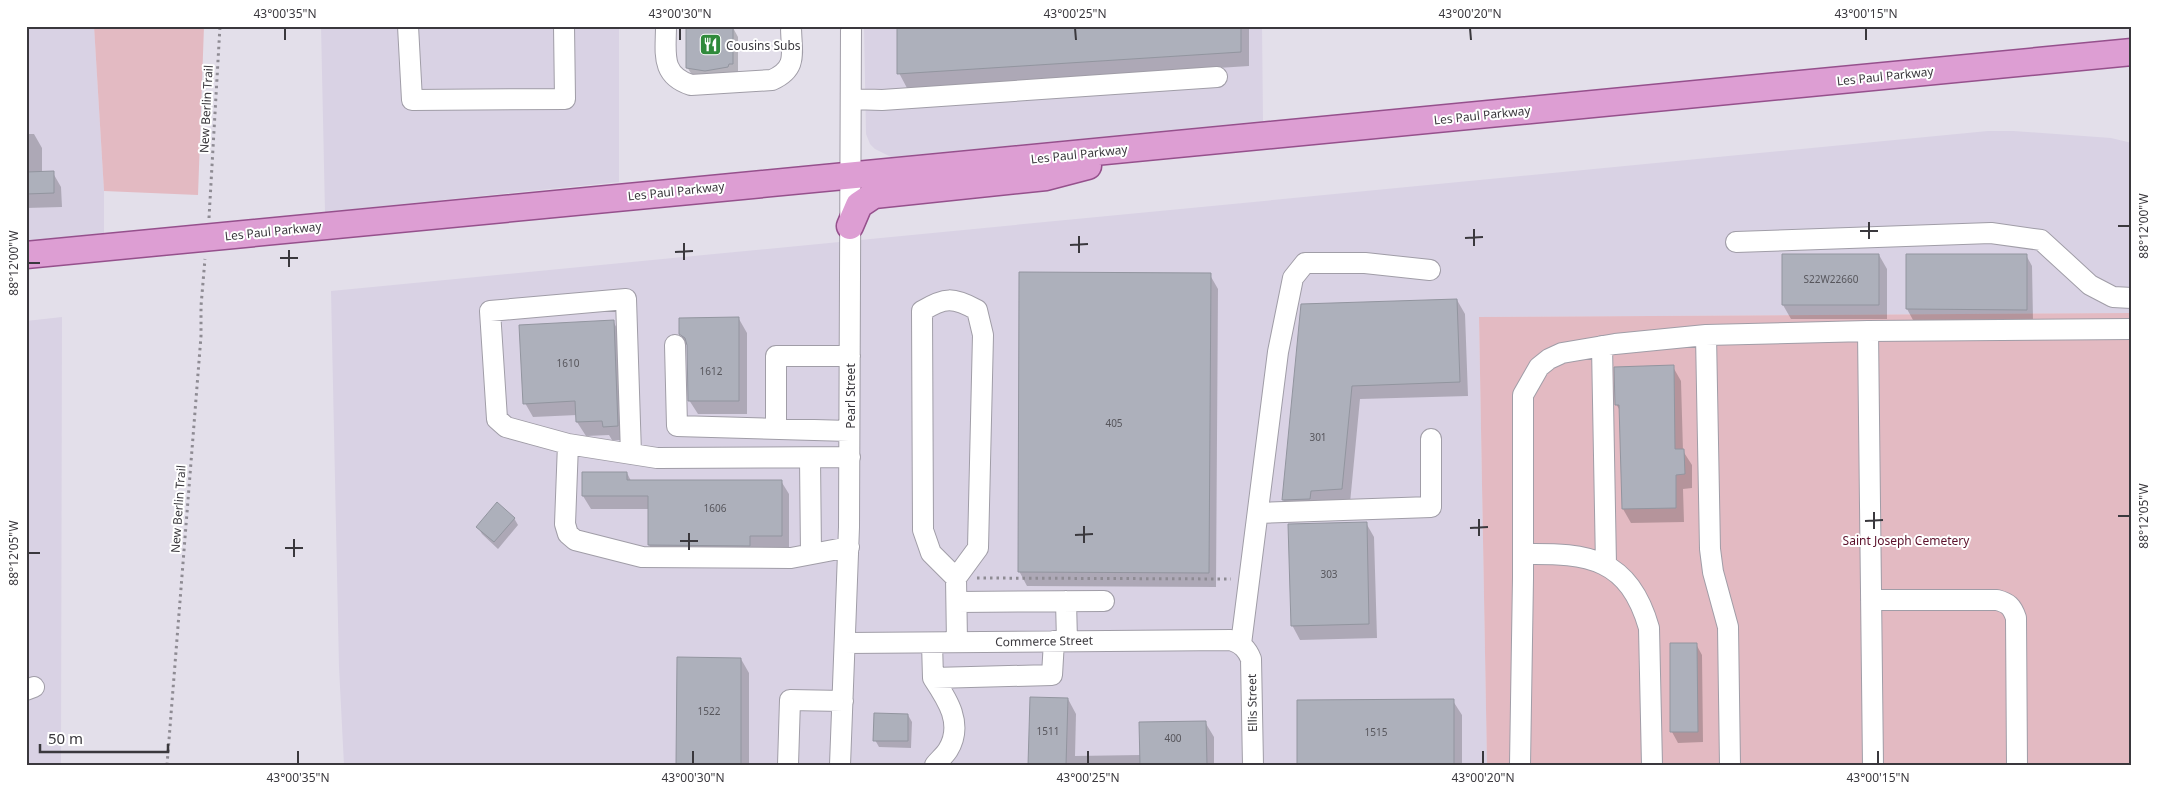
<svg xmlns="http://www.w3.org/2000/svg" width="2158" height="791" viewBox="0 0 2158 791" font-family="'Noto Sans',sans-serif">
  <rect width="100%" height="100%" fill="#e3dfea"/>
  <!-- built -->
  <path fill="#d9d2e4" d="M26,26H94L104,191V233L26,241Z
    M321,26H619V182L325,212Z
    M864,26H1262L1263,121L891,157L875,149L870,144L866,134Z
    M1988,131H2013L2111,138L2132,143V313L1479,317L1487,765H344L339,667L331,291Z
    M62,317L61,765H26V321Z"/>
  <!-- green -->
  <path fill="#e3bac2" d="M94,26H204L198,195L104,191Z
    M2132,313V765H1487L1479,317Z"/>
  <!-- shadow -->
  <path fill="#0003" d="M732,26L738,37V74L694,78L687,67Z
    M899,26H1249V66L907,88L899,73Z
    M26,134H34L42,148V173H53L61,187L62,207L26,208Z
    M1879,255L1887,269V319H1791L1783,305Z
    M2026,255L2032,266L2033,320H1913L1907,309Z
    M1210,275L1218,289L1216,587L1027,586L1019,571Z
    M1457,300L1465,314L1468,396L1360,399L1350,503L1292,514L1283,500L1302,305Z
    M739,319L747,333V414H698L689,400L688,347L680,334Z
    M613,321L621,336L626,440H612L609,435L586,436L577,422V415L533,417L525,403Z
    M1673,367L1681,381L1683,451L1692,465V488L1683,489L1684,522L1631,523L1623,509L1621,412L1616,404Z
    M627,473L631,481H781L789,494V549L657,558L649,545V509H591L583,496Z
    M514,518L518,525L498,549L482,534L478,527Z
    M1366,523L1374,537L1377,638L1300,640L1292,625Z
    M1696,644L1702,655L1703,742L1678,743L1672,732Z
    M741,659L749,673V765H678Z
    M1068,699L1076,714L1075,756L1141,755L1205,722L1214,737V765H1029Z
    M1453,701L1462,715V765H1298Z
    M908,715L912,722L911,748L879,747L875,740Z"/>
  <!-- building -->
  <path fill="#adb0bb" stroke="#92959f" d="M686,26H733V64H729L728,67L705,71L686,68Z
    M897,26H1241V52L897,74Z
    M54,171V193L26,194V172Z
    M1782,254H1879V305H1782Z
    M1906,254H2027V310L1906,309Z
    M1019,272L1211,273L1209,573L1018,572Z
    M1457,299L1460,382L1352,386L1342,489L1311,491L1310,499L1282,500L1301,304Z
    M739,317V401H688L687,345L685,338L679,334V318Z
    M614,320L618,426L603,427L602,421L576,422L575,401L523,404L519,325Z
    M1674,365L1675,449H1684L1685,474L1676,475V508L1622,509L1619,405H1615L1614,367Z
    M582,472H627V480H782V536H750V546L648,545V496H582Z
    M497,502L515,518L494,542L476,527Z
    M1367,522L1369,624L1291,626L1288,524Z
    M1670,643H1697L1698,732H1670Z
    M677,657L741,658V765H676Z
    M1030,697L1068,698L1066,765H1028Z
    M1454,699V765H1297V700Z
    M874,713L908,714V741H873Z
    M1206,721L1207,765H1140L1139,722Z"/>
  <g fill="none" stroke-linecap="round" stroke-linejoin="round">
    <defs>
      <path id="minor" d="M408,26L412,100L565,99L564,26
        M666,26C666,53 660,75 691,85L772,80C799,68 791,52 791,26
        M851,99L882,100L1217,77
        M1736,242L1991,233L2041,240L2090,285L2113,297L2132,298
        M1868,331L1873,765
        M1706,335L1710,549L1713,572L1728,627L1730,765
        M675,345L677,426L849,431
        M1602,346L1606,565
        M776,429V356H850
        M568,444L506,427L497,419L490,311L626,299L631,454
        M810,458L811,554
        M1258,513L1431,507V439
        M849,547L791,558L642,557L575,540L568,534L565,524L568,444L657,458L850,457
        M1524,554C1589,553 1629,558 1649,628L1652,765
        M956,578L978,548L983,335L977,310C953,297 945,297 922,311L923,530L931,553L956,578L957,642
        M1871,600H1997C2008,603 2012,606 2016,618L2017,765
        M1066,601L1067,641
        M957,602L1104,601
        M846,643L1231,640C1242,644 1247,649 1251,659L1253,765
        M932,643L933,678L1052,675L1054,641
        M1241,644L1278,352L1293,278L1305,263H1365L1430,270
        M933,678C947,699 964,724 948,750C945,755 939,760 935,765
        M26,690L34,687
        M788,765L790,700L843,701
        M840,765L849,527L851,26
        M1520,765L1523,578V395L1539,367L1549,359L1562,353L1615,344L1706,335L1868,331L2132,329"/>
      <path id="major" d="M850,226L859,205L874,195L1046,177L1088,166
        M26,255L2132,52"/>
    </defs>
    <!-- minor casing -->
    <use href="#minor" stroke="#a09da7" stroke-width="22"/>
    <!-- major casing -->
    <use href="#major" stroke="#95508c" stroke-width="29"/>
    <!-- path -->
    <path stroke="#8e8b93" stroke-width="3" stroke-dasharray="2.5 4" stroke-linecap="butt" d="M209,218L220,26
      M977,578L1231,579
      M167,765L201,336V306L205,259"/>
    <!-- minor -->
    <use href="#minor" stroke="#fff" stroke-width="20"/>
    <!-- major -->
    <use href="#major" stroke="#dd9ed3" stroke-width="26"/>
  </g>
  <!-- ticks -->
  <path fill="none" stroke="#3a383d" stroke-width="2" d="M285,28V40M680,28V40M1075,28L1076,40M1470,28L1471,40M1866,28V40M1869,222V239M2118,226H2130M1474,229V246M1860,231H1878M1079,236V253M1465,238L1483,237M684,243V260M1070,245L1088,244M289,250V267M675,252L693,251M280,258H298M28,263H40M1874,512V529M2118,516H2130M1479,519V536M1865,521L1883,520M1084,526V543M1470,528L1488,527M689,533V550M1075,535L1093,534M294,539V557M680,541H698M285,548H303M28,553H40M298,751V764M693,751V764M1088,751V764M1483,751V764M1878,751V764"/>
  <!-- icons -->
  <defs>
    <symbol id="restaurant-square" viewBox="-11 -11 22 22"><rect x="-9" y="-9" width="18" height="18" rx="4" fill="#2f8a3b" stroke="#fff"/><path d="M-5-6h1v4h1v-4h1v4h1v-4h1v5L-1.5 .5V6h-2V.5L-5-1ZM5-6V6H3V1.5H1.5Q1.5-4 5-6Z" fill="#fff"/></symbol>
  </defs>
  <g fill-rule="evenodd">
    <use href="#restaurant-square" x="698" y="32" width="25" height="25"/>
  </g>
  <g text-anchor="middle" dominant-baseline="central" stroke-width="4" stroke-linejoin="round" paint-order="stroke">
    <!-- number labels -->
    <g font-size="10" fill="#57565c">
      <text x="1831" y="279">S22W22660</text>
      <text x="568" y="363">1610</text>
      <text x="711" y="371">1612</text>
      <text x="1114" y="423">405</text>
      <text x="1318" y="437">301</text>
      <text x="715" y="508">1606</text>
      <text x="1329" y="574">303</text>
      <text x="709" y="711">1522</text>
      <text x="1048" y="731">1511</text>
      <text x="1376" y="732">1515</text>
      <text x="1173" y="738">400</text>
    </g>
    <!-- poi labels -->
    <g font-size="12" fill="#3a383d" stroke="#fff" text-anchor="start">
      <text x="726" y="45">Cousins Subs</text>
    </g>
    <!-- street labels -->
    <g font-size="12" fill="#3a383d" stroke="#fff">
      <text transform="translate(1885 76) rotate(-6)">Les Paul Parkway</text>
      <text transform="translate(206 109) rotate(-87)">New Berlin Trail</text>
      <text transform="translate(1482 115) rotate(-6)">Les Paul Parkway</text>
      <text transform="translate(1079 154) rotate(-6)">Les Paul Parkway</text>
      <text transform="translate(676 191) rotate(-6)">Les Paul Parkway</text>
      <text transform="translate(273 231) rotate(-6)">Les Paul Parkway</text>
      <text transform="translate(850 396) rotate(-90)">Pearl Street</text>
      <text transform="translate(178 509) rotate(-86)">New Berlin Trail</text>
      <text transform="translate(1044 641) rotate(-1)">Commerce Street</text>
      <text transform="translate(1252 703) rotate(-91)">Ellis Street</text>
    </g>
    <!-- park labels -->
    <g font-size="12" fill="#5c112b" stroke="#fff">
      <text x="1906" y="540">Saint Joseph Cemetery</text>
    </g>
  </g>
  <!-- border -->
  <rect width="2158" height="791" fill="none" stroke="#ffffff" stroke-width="55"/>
  <!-- scale -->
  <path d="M40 744v8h128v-8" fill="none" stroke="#3a383d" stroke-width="2.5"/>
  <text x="48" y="744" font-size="15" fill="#3a383d" stroke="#ffffff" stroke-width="4" paint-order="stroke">50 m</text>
  <rect x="28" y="28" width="2102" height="736" fill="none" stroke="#3a383d" stroke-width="2"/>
  <g font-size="12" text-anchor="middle" fill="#3a383d">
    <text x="285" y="18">43°00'35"N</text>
    <text x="680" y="18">43°00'30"N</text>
    <text x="1075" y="18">43°00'25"N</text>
    <text x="1470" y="18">43°00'20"N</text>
    <text x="1866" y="18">43°00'15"N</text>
    <text transform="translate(2144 226) rotate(-90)" y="4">88°12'00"W</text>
    <text transform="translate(14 263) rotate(-90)" y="4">88°12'00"W</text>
    <text transform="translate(2144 516) rotate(-90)" y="4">88°12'05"W</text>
    <text transform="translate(14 553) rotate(-90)" y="4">88°12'05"W</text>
    <text x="298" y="782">43°00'35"N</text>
    <text x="693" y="782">43°00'30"N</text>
    <text x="1088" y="782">43°00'25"N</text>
    <text x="1483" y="782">43°00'20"N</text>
    <text x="1878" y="782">43°00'15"N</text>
  </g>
</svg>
